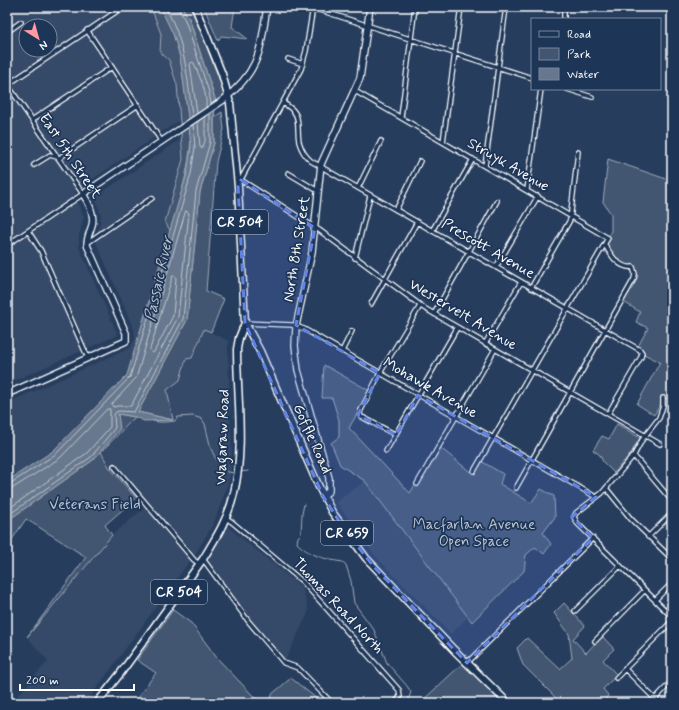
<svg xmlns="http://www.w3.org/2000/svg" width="679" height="710" viewBox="0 0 679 710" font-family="Mynerve,sans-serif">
  <rect width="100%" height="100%" fill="#263d5e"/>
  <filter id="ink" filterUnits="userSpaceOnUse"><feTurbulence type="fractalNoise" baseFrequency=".025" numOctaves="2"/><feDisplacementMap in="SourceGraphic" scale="8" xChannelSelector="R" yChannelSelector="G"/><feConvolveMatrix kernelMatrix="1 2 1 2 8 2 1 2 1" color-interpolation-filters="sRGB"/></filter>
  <g filter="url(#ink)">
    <!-- built -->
    <path fill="#344a68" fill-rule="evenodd" d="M7,7H149L152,10L161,34L160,52L169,60L177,85L180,120L75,191V197L84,217L79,236V247L118,335L7,384ZM26,26H50V50H26Z
      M181,139L183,159L165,222L171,232L127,375L53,451L7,481V403L130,348L135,339L134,330L96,242L101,216L95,197Z
      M204,329L229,341L228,349L232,461L230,478L214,523L197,551L86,703H11L48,661L27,637L112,535L149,504L117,465L111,470L101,452L135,417L144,421L172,420L167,390L180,380L186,359L193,358Z
      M365,481L468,617L451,634L375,556L336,502Z
      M227,526L302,587L309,611L285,661L263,636L207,561Z"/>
    <!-- green -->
    <path fill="#425672" stroke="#a0aab8" d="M149,7H160C180,37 183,74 187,109C189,122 192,136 190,149C187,177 178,204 171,232L165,222L183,159L177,85L169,60L160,52L161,34L152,10Z
      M182,7H191L194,14L225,94L216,102L189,18Z
      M204,7H235L232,27L248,39L221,36L218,41Z
      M222,112L224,129L216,162L206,291L224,299L211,332L204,329L192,358L186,359L180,380L167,390L173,420L138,412L187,320L200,192L214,143V117Z
      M608,159L672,181V404L665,397L654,415L637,404L660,362L636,350L648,328L636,322L640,312L622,301L634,273L602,250L611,231V214L603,202Z
      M324,365L370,391L349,428L410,493L438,446L473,474L481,461L503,474L500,484L531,503L541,489L554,496L555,517L543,533L551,544L544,554L535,547L526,555L524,571L472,622L468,617L365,481L340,465L331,443L339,437V420L332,398H322Z
      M118,414L135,417L101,452L109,467L136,498L105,525L112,535L27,637L86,557L26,519L7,547V521L93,460Z
      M617,424L640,438L631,453L614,473L603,462L600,455L593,450L602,436L609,439Z
      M564,603L585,626L573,639L586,653L602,636L614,649L603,660L617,675L603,689L608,695L604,703H559L557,699L523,665L517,648L527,638L560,669L572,658L569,634L554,613Z
      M173,610L191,623L217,658L260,703H133L156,673L137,660Z
      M463,663L504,703H420Z
      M291,678L322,703H265L272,697L271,695Z"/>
    <!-- water -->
    <path fill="#67788e" stroke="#a4aebb" d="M160,7H182L189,18L216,102L214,117V143L200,192L187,320L138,412L173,420L144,421L135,417L118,414L120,429L93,460L7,521V481L53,451L127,375L187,173L191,146L188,117L180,56L173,34Z"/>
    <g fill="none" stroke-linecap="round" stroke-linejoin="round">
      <!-- shore -->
      <path stroke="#c2c9d2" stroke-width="1" d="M165,7C185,39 188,80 192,116
        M179,7V10L185,20L209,92L211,104
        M197,113L190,64L192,62L194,63C199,76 208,93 206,107
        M198,122L200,147L202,149L205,141V117
        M186,211L189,213L178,317L131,406H118L113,407L112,404L136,378Z
        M173,276H175L176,278L173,316L154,352L152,353L150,350Z
        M7,484L11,483L56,454L130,377L174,233L191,174L195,147L193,125
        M7,489L13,488L60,458L107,409H110V427L87,453L7,510
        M7,516L91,457L115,428L114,415L116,412L119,411L134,412L183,319L196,191L210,142V113"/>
      <!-- stream -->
      <path stroke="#a4aebb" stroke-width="1" d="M153,421C160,423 168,422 175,421L178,417L193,416L202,419L205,424L211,449L216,459L228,472L235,473
        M240,472L248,471
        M304,504L302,514L301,534L298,537L297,543C308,555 327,560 343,562L346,565L351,581L354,603L374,630L387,663L407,686L411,692L407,703"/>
      <defs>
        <path id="street" d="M310,7L532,78
          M564,7V19
          M641,8L642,7
          M87,30L162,142
          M7,32L21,22
          M288,59L303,64
          M7,84L83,194L7,245
          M7,85L123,7
          M567,89L592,97
          M355,91L608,238L474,471
          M283,103C303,114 296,123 299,142C301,149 305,156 311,161L640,350L642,353L641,357L608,414
          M401,117L415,7
          M32,120L112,67
          M443,142L461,7
          M34,165L50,155L60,158L62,156L138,105
          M485,166L506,7
          M288,173L318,191
          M241,180L319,230L424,308L660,444
          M240,181L301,69L306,51L313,7
          M358,188L381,141
          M527,190L541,89
          M396,210L420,161
          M28,231L41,251L88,358
          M432,231L473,159
          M87,243L152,198
          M355,258L370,196
          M496,267L538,196
          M531,288L570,220L578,152
          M371,304L417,222
          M434,314L497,201
          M245,323L292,325L304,329L596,497
          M485,344L521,282
          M342,351L352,331
          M663,398V406L659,418L642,440L634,455L602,493L576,513L574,517L577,523L672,617
          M396,435L364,418L361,417L360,412L380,373L420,306
          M386,451L457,328
          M634,456L672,501
          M114,466L194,560L199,564
          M417,484L495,349
          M516,488L634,279L635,274L633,267C619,269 611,255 605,245
          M606,488L631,519L672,559
          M226,518L232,522L303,582L399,690L400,697L395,703
          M648,537L672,513
          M203,559L249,622L284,663L298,668L332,703
          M655,600L672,583
          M575,611L620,566
          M595,641L645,590
          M467,663L593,538
          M625,669L659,703
          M616,678L672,621
          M655,699L672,681"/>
        <path id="secondary" d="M7,394L126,341V333L87,245C87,237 90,232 92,225C95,214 89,203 83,194L222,101C260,71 260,52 267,7
          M323,496L329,491V478L298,370L295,346L296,326L312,252L321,164L360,78L370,7"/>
        <path id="primary" d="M195,7L222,74L230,103L238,186L245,323L260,351L319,487L332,512L366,558L454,650L508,703
          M97,703L120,674L203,559C216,538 229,517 234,493C245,447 237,396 237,349L239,338L245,323"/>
      </defs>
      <!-- street casing -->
      <use href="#street" stroke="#fff" stroke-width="6"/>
      <!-- secondary casing -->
      <use href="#secondary" stroke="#fff" stroke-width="8"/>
      <!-- primary casing -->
      <use href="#primary" stroke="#fff" stroke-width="9"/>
      <!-- street -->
      <use href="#street" stroke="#1d3557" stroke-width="3.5"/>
      <!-- secondary -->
      <use href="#secondary" stroke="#1d3557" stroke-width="5.5"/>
      <!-- primary -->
      <use href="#primary" stroke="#1d3557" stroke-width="6"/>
    </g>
  </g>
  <!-- marked area -->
  <path fill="#6183e4" fill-opacity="0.2" stroke="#6183e4" stroke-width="3" stroke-dasharray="8 5" stroke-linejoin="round" d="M241,180L315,228L296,325L380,373L358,415L396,435L418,395L596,497L572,517L593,538L467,663L374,567L344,529L323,496L245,323L238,186Z"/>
  <g text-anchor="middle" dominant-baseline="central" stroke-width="3.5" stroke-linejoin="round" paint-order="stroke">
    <!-- shield labels -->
    <g fill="#1d3557" stroke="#bbc2cd" stroke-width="1">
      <rect x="212" y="210" width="56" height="24" rx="3"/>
      <rect x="321" y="521" width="52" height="24" rx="3"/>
      <rect x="151" y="580" width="56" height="24" rx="3"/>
    </g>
    <g font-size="14" font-weight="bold" fill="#fff">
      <text x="240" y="222">CR 504</text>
      <text x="347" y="533">CR 659</text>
      <text x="179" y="592">CR 504</text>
    </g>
    <!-- street labels -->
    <g font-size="15" fill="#fff" stroke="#1d3557">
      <text transform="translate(70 156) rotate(56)">East 5th Street</text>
      <text transform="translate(508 165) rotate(30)">Struyk Avenue</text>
      <text transform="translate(297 249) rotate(-81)">North 8th Street</text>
      <text transform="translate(488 249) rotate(30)">Prescott Avenue</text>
      <text transform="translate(463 315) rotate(31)">Westervelt Avenue</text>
      <text transform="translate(430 388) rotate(30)">Mohawk Avenue</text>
      <text transform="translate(223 437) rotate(-88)">Wagaraw Road</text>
      <text transform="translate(312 439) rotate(66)">Goffle Road</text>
      <text transform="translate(338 606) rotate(47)">Thomas Road North</text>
    </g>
    <!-- park labels -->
    <g font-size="15" fill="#bdc4ce" stroke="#1d3557">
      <text x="95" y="505">Veterans Field</text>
      <text x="474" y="525">Macfarlan Avenue<tspan x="474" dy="17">Open Space</tspan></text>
    </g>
    <!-- water labels -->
    <g font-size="16" font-style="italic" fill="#bbc2cc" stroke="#1d3557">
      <text transform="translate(159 279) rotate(-78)">Passaic River</text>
    </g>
  </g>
  <!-- margin -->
  <rect width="679" height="710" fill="none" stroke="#1d3557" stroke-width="24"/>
  <rect x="12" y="12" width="655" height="686" fill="none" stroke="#fff" stroke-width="1.5" filter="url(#ink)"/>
  <!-- legend -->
  <rect x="531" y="18" width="130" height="72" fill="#1d3557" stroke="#77869a"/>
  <rect x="539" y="31" width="20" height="6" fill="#1d3557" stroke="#77869a"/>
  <text x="567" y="38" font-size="12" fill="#ffffff">Road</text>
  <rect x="539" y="48" width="20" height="12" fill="#425672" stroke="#77869a"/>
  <text x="567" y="58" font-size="12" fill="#ffffff">Park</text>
  <rect x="539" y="68" width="20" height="12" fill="#67788e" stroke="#77869a"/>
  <text x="567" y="78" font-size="12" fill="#ffffff">Water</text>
  <!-- north arrow -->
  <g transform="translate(38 38) rotate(143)"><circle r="19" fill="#1d3557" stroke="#77869a"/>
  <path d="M0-3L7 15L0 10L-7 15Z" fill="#ff9aa2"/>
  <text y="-6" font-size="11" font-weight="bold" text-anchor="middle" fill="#ffffff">N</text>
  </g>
  <!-- scale -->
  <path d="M20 684v6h114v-6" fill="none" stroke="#ffffff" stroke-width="2"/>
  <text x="26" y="684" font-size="12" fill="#ffffff" stroke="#1d3557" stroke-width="3" paint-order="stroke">200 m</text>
</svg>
